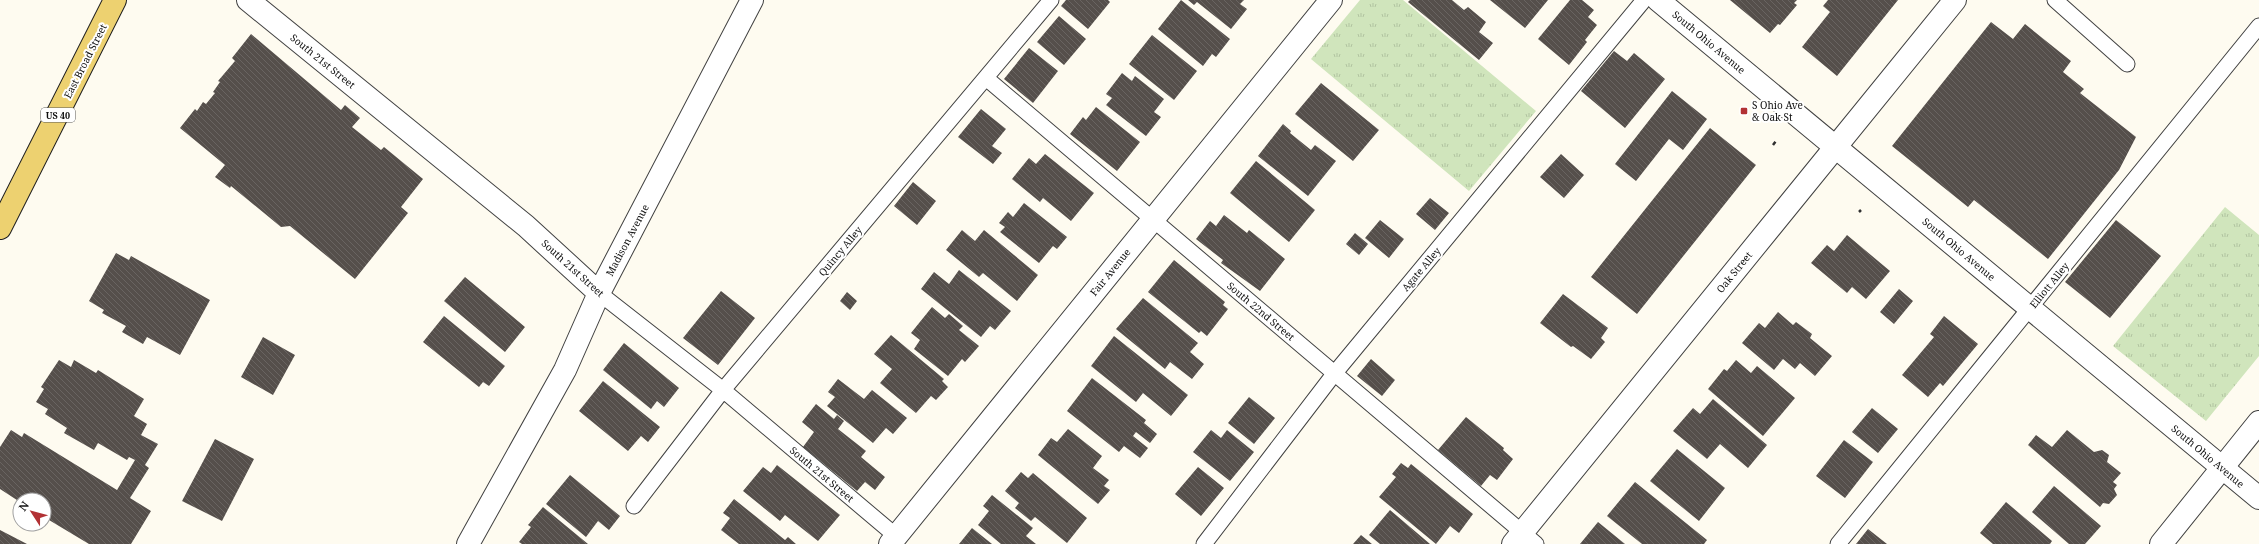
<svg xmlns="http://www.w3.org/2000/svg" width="2259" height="544" viewBox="0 0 2259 544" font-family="'Noto Serif',serif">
  <defs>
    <pattern id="grass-tufts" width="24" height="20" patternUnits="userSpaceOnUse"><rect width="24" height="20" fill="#d0e5bc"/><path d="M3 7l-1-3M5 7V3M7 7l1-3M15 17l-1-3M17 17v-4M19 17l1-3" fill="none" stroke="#b1c3a0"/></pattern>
    <pattern id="building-back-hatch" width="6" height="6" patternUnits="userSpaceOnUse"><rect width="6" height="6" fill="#554f4b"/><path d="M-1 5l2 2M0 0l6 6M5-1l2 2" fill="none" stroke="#696461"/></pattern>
  </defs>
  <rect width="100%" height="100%" fill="#fefbf0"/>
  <!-- grass -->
  <path fill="url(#grass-tufts)" d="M1360,0H1403L1536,111L1469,191L1311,59Z
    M2225,207L2259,235V356L2206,421L2113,346Z"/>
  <!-- building -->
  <path fill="url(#building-back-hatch)" d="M1066,0H1108L1110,2L1088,29L1061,6Z
    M1181,0L1230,39L1216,57L1212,54L1203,66L1158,29Z
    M1188,0H1244L1240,4L1247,9L1231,29L1197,2L1194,5Z
    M1410,0H1452L1464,10L1468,7L1486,22L1479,32L1493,43L1479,60L1408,2Z
    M1490,0H1548L1525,28Z
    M1570,0H1582L1594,10L1588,17L1597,25L1585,40L1587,42L1569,65L1538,39Z
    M1730,0H1797L1794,3L1797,5L1780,25L1778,24L1770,33Z
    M1828,0H1898L1837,76L1802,47L1830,12L1823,6Z
    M1059,16L1086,39L1064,65L1037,42Z
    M1991,22L2013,39L2025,24L2071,61L2063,72L2084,89L2080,93L2136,137L2119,170L2048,259L1974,200L1968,207L1892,146Z
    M251,34L341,110L345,105L360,118L352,127L381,150L384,147L423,179L401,207L408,213L355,279L290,226L281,227L231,186L230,188L215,177L225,165L180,128L195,109L197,111L203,102L206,104L215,93L213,92L220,82L218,81L235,61L232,58Z
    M1152,35L1197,71L1174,100L1129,64Z
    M1029,48L1058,71L1033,103L1004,79Z
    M1614,51L1627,61L1634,53L1665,79L1625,128L1581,91Z
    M1122,73L1132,81L1135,76L1164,99L1154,112L1161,117L1146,136L1106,105L1112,98L1106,94Z
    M1321,83L1379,130L1353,161L1295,114Z
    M1672,91L1707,119L1683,150L1669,139L1636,181L1615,164Z
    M1096,107L1140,142L1117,171L1070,134L1083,117L1086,120Z
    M981,109L1006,129L992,146L1002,153L993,164L958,137Z
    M1283,124L1291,131L1290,133L1311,150L1315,145L1336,161L1308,196L1258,156Z
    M1710,128L1756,165L1637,314L1591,277Z
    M1045,154L1094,193L1071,221L1043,198L1040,202L1012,179L1029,158L1036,164Z
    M1561,154L1584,175L1564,198L1540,177Z
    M1256,161L1315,210L1289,242L1230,193Z
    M913,182L936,201L917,225L894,206Z
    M1430,198L1449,213L1435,230L1416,214Z
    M1024,203L1067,237L1057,249L1053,246L1039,263L1000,232L1005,227L999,223L1008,212L1013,217Z
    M1224,215L1247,233L1249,230L1285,259L1260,291L1221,263L1223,260L1196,239L1210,221L1216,226Z
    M1380,220L1404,239L1389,258L1365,238Z
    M2116,220L2161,256L2110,318L2065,282Z
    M962,230L975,241L984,230L1038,275L1017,301L983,273L979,277L946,250Z
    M1355,233L1368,244L1359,255L1346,244Z
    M1847,235L1890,271L1866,299L1852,287L1847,293L1811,263L1827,245L1834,251Z
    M116,253L129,260L131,256L210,300L180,355L147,337L143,344L122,332L126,326L102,313L104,310L89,301Z
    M1174,260L1225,302L1223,305L1228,309L1207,336L1201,331L1199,333L1148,292Z
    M959,270L1011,311L995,330L990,326L981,337L921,289L934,272L949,284Z
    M465,277L525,327L505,352L444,301Z
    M1899,289L1913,301L1894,324L1880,312Z
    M721,291L755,318L718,365L683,338Z
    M847,292L857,301L850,310L840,301Z
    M1563,294L1608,328L1601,338L1605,342L1591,359L1573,346L1571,347L1540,323Z
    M1143,298L1198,343L1190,352L1204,364L1192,379L1170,362L1165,369L1116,329Z
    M932,307L945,318L949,314L963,326L959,330L979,346L965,362L962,359L948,376L914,349L920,340L911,333Z
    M1778,312L1793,325L1796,322L1812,334L1810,338L1832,356L1815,376L1800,363L1795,369L1783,359L1774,370L1742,343L1759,323L1765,328Z
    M444,316L505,366L489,386L483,382L479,387L423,342Z
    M1944,316L1978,344L1943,386L1940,383L1928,397L1902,375L1934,337L1930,334Z
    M891,335L944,379L942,381L948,387L936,400L931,396L916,413L880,383L892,369L874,354Z
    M1114,336L1188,395L1171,416L1143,393L1136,402L1091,366Z
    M263,337L295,355L273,395L241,377Z
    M624,343L679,388L664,407L657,401L651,409L603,370Z
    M1371,359L1395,380L1382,396L1357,376Z
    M59,360L71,367L74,360L96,373L98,370L144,399L134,416L147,424L141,435L158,444L145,465L149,468L130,498L151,511L131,544H89L44,517V500H20V502L0,489V447L11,430L22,437L24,433L117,490L135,460L129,457L127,460L98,443L94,450L64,433L67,428L45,414L48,409L36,402L44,389L41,387Z
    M1736,360L1751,373L1757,366L1795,398L1763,436L1708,389L1724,369L1727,371Z
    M1092,378L1146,420L1144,423L1157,434L1150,443L1136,432L1133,436L1148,448L1140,458L1124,446L1119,452L1067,411Z
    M838,379L864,399L872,390L907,418L893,434L886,428L873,443L827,406L835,397L828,392Z
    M603,381L660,427L648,442L641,436L628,451L579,411Z
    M1249,397L1275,418L1254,444L1228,423Z
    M1713,399L1767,445L1748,468L1720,444L1707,459L1673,431L1693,408L1700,414Z
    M816,404L834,419L837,415L844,421L838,429L866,451L861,457L885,477L875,490L865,482L857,491L803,447L814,432L802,422Z
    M1872,408L1898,429L1878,453L1852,432Z
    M1466,417L1504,448L1503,450L1513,459L1497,480L1490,475L1481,486L1438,450Z
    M1068,429L1102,456L1093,468L1109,480L1104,486L1110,490L1098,504L1038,455L1051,438L1057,442Z
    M1211,430L1221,438L1227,430L1254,452L1230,481L1193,452Z
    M2067,430L2094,452L2102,450L2109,455L2107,462L2121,473L2113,482L2117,485L2114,489L2117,495L2109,504L2103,503L2100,507L2028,445L2036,435L2052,447Z
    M215,439L254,459L222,521L182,501Z
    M1844,440L1873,462L1845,498L1816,476Z
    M1677,449L1725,488L1699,521L1650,481Z
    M1401,463L1408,468L1411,464L1473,514L1459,533L1450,526L1436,544L1379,497L1396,477L1392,474Z
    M777,465L840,515L818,541L785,515L780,521L743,491L763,467L771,473Z
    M1198,467L1224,488L1201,516L1175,494Z
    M1021,472L1028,478L1033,473L1087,518L1067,543L1035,517L1031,521L1015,508L1019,503L1005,491Z
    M570,475L620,516L609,530L598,521L586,537L546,504Z
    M1635,482L1707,540L1704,544H1642L1607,516Z
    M2054,486L2101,526L2085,544H2069L2032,512Z
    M992,495L1033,528L1026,536L1036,544H1001L978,525L989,511L983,506Z
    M734,499L785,540L788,537L796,544H739L721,530L730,518L723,513Z
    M2006,502L2052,541L2050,544H1993L1980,533Z
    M543,507L588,544H522L519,542L531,527L528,525Z
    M1390,510L1430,544H1380L1369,535Z
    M1598,522L1625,544H1580Z
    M972,528L992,544H959Z
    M1868,529L1887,544H1856Z
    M0,530L27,544H0Z
    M1361,535L1372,544H1353Z"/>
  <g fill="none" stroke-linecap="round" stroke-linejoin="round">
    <defs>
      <path id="service" d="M2055,0L2127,64
        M986,78L1536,544
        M599,293L723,390L896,536
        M634,506L723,390L1051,0
        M1204,544L1334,374L1644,0
        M1838,544L2259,26"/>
      <path id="minor" d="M248,0L526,226L599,293
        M468,544L565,370L599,293L752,0
        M890,544L1331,0
        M1513,544L1955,0
        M2161,544L2259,422"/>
      <path id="tertiary" d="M1658,0L2259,498"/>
      <path id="primary" d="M0,228L115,0"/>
    </defs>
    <!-- service casing -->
    <use href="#service" stroke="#414141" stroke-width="17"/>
    <!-- minor casing -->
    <use href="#minor" stroke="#414141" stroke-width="24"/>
    <!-- tertiary casing -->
    <use href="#tertiary" stroke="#414141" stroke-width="24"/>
    <!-- primary casing -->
    <use href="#primary" stroke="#1f1f1f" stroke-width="24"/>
    <!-- path -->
    <path stroke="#303030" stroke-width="2.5" stroke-dasharray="4 2" stroke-linecap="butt" d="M1773,145L1776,141
      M1859,212L1861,210"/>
    <!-- service -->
    <use href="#service" stroke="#fff" stroke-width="15"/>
    <!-- minor -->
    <use href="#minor" stroke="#fff" stroke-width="22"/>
    <!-- tertiary -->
    <use href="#tertiary" stroke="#fff" stroke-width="22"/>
    <!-- primary -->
    <use href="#primary" stroke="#edd170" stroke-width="22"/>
  </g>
  <!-- markers -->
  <rect fill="#b23134" stroke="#fff" stroke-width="1.5" x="1740" y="107" width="8" height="8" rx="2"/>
  <g text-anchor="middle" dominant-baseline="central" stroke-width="4" stroke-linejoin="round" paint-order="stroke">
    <!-- shield labels -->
    <rect fill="#fff" stroke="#565656" stroke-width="1" x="41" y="108" width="34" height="14" rx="3"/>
    <g font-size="9" font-weight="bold" fill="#0e0e0e">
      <text x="58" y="115">US 40</text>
    </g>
    <!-- street labels -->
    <g font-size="10" fill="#0e0e0e" stroke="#fff">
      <text transform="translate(1709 42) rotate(40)">South Ohio Avenue</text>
      <text transform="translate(85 61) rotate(-63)">East Broad Street</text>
      <text transform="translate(323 61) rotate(39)">South 21st Street</text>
      <text transform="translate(627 240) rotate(-62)">Madison Avenue</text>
      <text transform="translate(1959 249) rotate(40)">South Ohio Avenue</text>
      <text transform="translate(840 251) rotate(-50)">Quincy Alley</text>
      <text transform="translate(573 268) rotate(42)">South 21st Street</text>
      <text transform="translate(1421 269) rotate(-50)">Agate Alley</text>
      <text transform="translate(1110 272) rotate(-51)">Fair Avenue</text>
      <text transform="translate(1734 272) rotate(-51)">Oak Street</text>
      <text transform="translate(2049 285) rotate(-51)">Elliott Alley</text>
      <text transform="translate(1261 311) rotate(40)">South 22nd Street</text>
      <text transform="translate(2208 456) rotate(40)">South Ohio Avenue</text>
      <text transform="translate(822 474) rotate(40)">South 21st Street</text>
    </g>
    <!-- poi labels -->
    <g font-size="10" fill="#0e0e0e" stroke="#fff" text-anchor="start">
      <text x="1752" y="105">S Ohio Ave<tspan x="1752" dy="12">&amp; Oak St</tspan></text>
    </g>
  </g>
  <!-- north arrow -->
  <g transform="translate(32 512) rotate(306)"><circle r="19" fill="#ffffff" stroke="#9f9f9f"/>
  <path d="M0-3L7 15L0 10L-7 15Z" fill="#b23134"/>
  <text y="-6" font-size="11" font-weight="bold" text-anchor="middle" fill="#0e0e0e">N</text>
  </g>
</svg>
